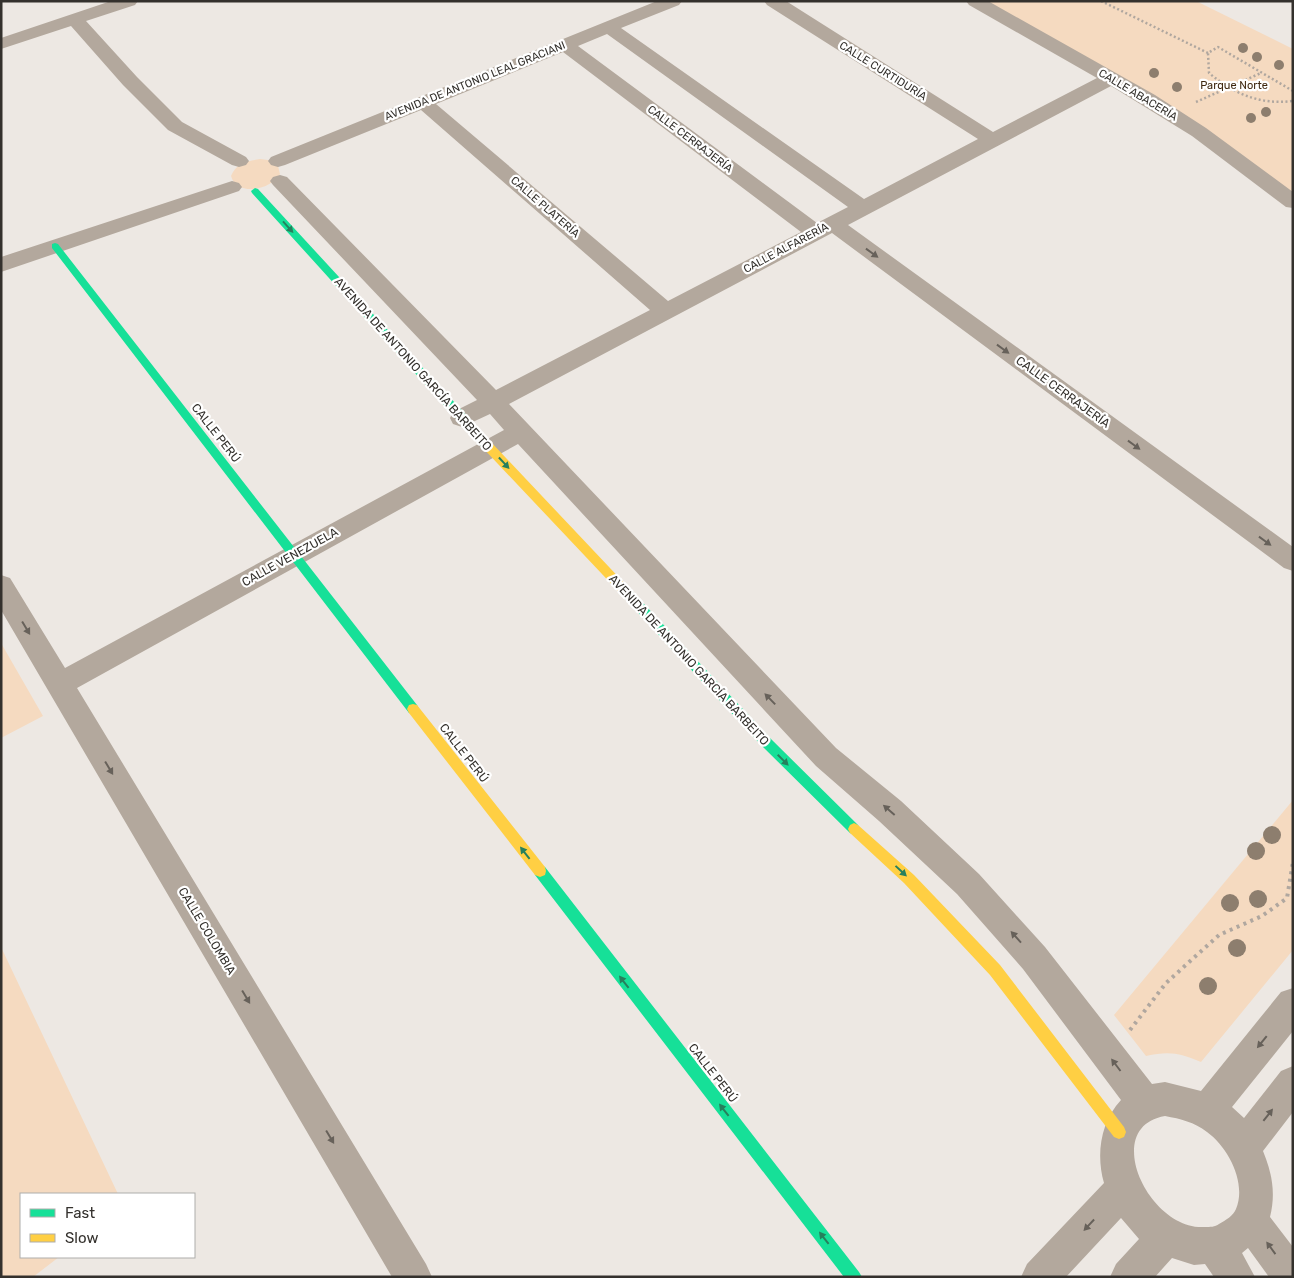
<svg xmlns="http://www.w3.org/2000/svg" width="1294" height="1278" viewBox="0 0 1294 1278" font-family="Rubik,sans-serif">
  <rect width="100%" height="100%" fill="#ede8e3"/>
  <!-- green -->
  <path fill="#f5dac0" d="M975,1H1196L1293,49V202L1199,132Z
    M260,159L268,160L278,166L280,174C271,190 237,197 231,176C236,163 247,161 260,159Z
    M1,643L43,716L1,738Z
    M1293,800V950L1201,1062C1180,1053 1169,1051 1146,1056L1114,1015Z
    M1,947L118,1194H21V1257H59L33,1277H1Z"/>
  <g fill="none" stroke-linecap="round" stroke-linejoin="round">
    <!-- path-far1 -->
    <path stroke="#b0a79f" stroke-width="2.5" stroke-dasharray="2 2.5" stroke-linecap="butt" d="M1101,1L1208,53
      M1293,91L1218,47L1208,53L1209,73C1234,94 1260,105 1293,101
      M1196,102L1261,73"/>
    <!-- path -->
    <path stroke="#b0a79f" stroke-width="4" stroke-dasharray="3 4.5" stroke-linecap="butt" d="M1130,1030L1166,983L1219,935L1262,916L1287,898L1293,862"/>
    <!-- street -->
    <path fill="#b3a89d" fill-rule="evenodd" d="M111,1H138L135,5L86,21L137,77L182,122L246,157L249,161L246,165L239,167L232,165L168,130L123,85L71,26L1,49V38Z
      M657,1H682L679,5L621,28L864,199L978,139L767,5L764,1H786L993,132L1097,78L969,5L966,1H988L1155,95L1206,128L1293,192V208L1286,207L1192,136L1111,86L848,225L1293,547V571L1284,568L832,233L509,404L836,748L901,801L979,874L1045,947L1152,1084L1165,1082L1201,1091L1281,992L1293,988V1031L1232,1107L1244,1118L1281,1071L1293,1066V1112L1263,1151C1272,1173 1276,1193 1270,1217L1293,1247V1277H1269L1248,1248L1242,1253L1255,1277H1214L1205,1264L1194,1265L1172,1258L1155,1277H1110L1116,1264L1139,1239L1121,1218L1066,1277H1021L1027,1264L1104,1183C1096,1155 1100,1123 1121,1100L1023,969L957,894L879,821L816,766L518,444L77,688L426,1264L432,1277H392L1,610V575L10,578L65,668L504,430L490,414L462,427L453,424L450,418L453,412L477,400L273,185L270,181L273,177L280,175L287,177L496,390L650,310L421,110L285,165L278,167L271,165L268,161L271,157ZM607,34L848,207L817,223L578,46ZM563,52L801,232L668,301L436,104ZM1165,1116C1181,1119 1194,1122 1207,1132C1228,1147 1247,1183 1236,1209C1233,1216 1226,1220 1219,1224C1215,1227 1210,1227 1205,1227C1149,1231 1100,1127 1165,1116Z
      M232,181L239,183L242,187L239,191L1,272V257Z"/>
    <!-- fast -->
    <path fill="#16e098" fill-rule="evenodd" d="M255,188L258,189L490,441L491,444L490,447H482L252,193L251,191Z
      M55,243L58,244L417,705L419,709L417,713L413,714L409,713L52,248V244Z
      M623,585L627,586L771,739L858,825L860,829L858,833L854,835L850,833L763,747L619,592L618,589L619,586Z
      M540,865L545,867L859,1272L862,1277H844L535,875L534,871L535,867Z"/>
    <!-- slow -->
    <path fill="#ffcf43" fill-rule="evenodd" d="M486,440L490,441L627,586L628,589L627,592H619L482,447L481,444Z
      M413,704L417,705L545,867L546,871L545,875L540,877L535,875L409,713L407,709L409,705Z
      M854,823L858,825L914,875L1000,965L1124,1127L1126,1132L1124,1137L1119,1139L1114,1137L990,975L904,883L850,833L848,829L850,825Z"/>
  </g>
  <!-- trees -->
  <g fill="#8d7e6e">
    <circle cx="1243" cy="48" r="5"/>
    <circle cx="1257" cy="57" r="5"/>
    <circle cx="1279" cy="65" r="5"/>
    <circle cx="1154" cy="73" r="5"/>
    <circle cx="1177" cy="87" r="5"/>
    <circle cx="1266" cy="112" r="5"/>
    <circle cx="1251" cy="118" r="5"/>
    <circle cx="1272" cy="835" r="9"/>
    <circle cx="1256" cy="851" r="9"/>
    <circle cx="1258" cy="899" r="9"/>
    <circle cx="1230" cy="903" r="9"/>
    <circle cx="1237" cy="948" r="9"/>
    <circle cx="1208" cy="986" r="9"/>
  </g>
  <!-- one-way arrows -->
  <defs><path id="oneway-solid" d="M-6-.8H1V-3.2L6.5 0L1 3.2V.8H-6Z" transform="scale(1.25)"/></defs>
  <g fill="#26805d">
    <use href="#oneway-solid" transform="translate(288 227) rotate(48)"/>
    <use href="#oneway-solid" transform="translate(504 463) rotate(47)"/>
    <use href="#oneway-solid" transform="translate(783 760) rotate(45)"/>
    <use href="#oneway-solid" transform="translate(525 853) rotate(-128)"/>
    <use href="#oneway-solid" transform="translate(901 871) rotate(43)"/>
    <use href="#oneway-solid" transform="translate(624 982) rotate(-128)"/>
    <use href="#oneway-solid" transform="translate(724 1110) rotate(-128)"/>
    <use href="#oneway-solid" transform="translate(824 1238) rotate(-128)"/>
  </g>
  <g fill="#67615a">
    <use href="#oneway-solid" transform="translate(872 253) rotate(36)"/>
    <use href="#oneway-solid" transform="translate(1003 349) rotate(36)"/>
    <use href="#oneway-solid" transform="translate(1134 445) rotate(36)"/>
    <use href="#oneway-solid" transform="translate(1265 541) rotate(36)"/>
    <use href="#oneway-solid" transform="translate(26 628) rotate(59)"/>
    <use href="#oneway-solid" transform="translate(770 699) rotate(-134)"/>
    <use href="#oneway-solid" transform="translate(109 768) rotate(59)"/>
    <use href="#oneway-solid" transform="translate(889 810) rotate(-139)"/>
    <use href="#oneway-solid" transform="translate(1016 937) rotate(-132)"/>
    <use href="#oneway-solid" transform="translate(246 997) rotate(59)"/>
    <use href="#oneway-solid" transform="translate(1262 1042) rotate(129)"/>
    <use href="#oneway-solid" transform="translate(1116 1065) rotate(-127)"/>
    <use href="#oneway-solid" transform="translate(1268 1115) rotate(-52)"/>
    <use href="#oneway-solid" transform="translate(330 1137) rotate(59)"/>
    <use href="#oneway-solid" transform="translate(1089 1225) rotate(133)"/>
    <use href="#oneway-solid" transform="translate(1271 1248) rotate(-126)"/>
  </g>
  <g text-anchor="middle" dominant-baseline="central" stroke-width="4.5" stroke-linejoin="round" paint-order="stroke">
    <!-- far-street labels -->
    <g font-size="11" fill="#34312d" stroke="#fff">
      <text transform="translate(883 71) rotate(32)">CALLE CURTIDURÍA</text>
      <text transform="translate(475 81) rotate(-22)">AVENIDA DE ANTONIO LEAL GRACIANI</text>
      <text transform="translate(1138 95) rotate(31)">CALLE ABACERÍA</text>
      <text transform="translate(690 139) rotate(37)">CALLE CERRAJERÍA</text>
      <text transform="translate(545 207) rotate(41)">CALLE PLATERÍA</text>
      <text transform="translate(786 248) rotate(-28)">CALLE ALFARERÍA</text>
    </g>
    <!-- far-park labels -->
    <g font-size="11" fill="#3e270f" stroke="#fff">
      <text x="1234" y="85">Parque Norte</text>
    </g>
    <!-- street labels -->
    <g font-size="12" fill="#34312d" stroke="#fff">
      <text transform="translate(413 364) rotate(48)">AVENIDA DE ANTONIO GARCÍA BARBEITO</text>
      <text transform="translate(1063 392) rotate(36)">CALLE CERRAJERÍA</text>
      <text transform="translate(216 433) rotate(52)">CALLE PERÚ</text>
      <text transform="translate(290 557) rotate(-29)">CALLE VENEZUELA</text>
      <text transform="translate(689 660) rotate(47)">AVENIDA DE ANTONIO GARCÍA BARBEITO</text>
      <text transform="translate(464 753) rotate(52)">CALLE PERÚ</text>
      <text transform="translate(207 931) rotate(59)">CALLE COLOMBIA</text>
      <text transform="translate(713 1073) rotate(52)">CALLE PERÚ</text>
    </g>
  </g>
  <!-- border -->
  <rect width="1294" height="1278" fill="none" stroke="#34312d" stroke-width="5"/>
  <!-- legend -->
  <rect x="20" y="1193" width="175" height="65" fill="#ffffff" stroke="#aeadab"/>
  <rect x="30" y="1209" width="25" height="8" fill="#16e098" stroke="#aeadab"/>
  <text x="65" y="1218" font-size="15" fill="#34312d">Fast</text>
  <rect x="30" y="1234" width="25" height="8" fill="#ffcf43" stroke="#aeadab"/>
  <text x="65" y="1243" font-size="15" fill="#34312d">Slow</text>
</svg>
